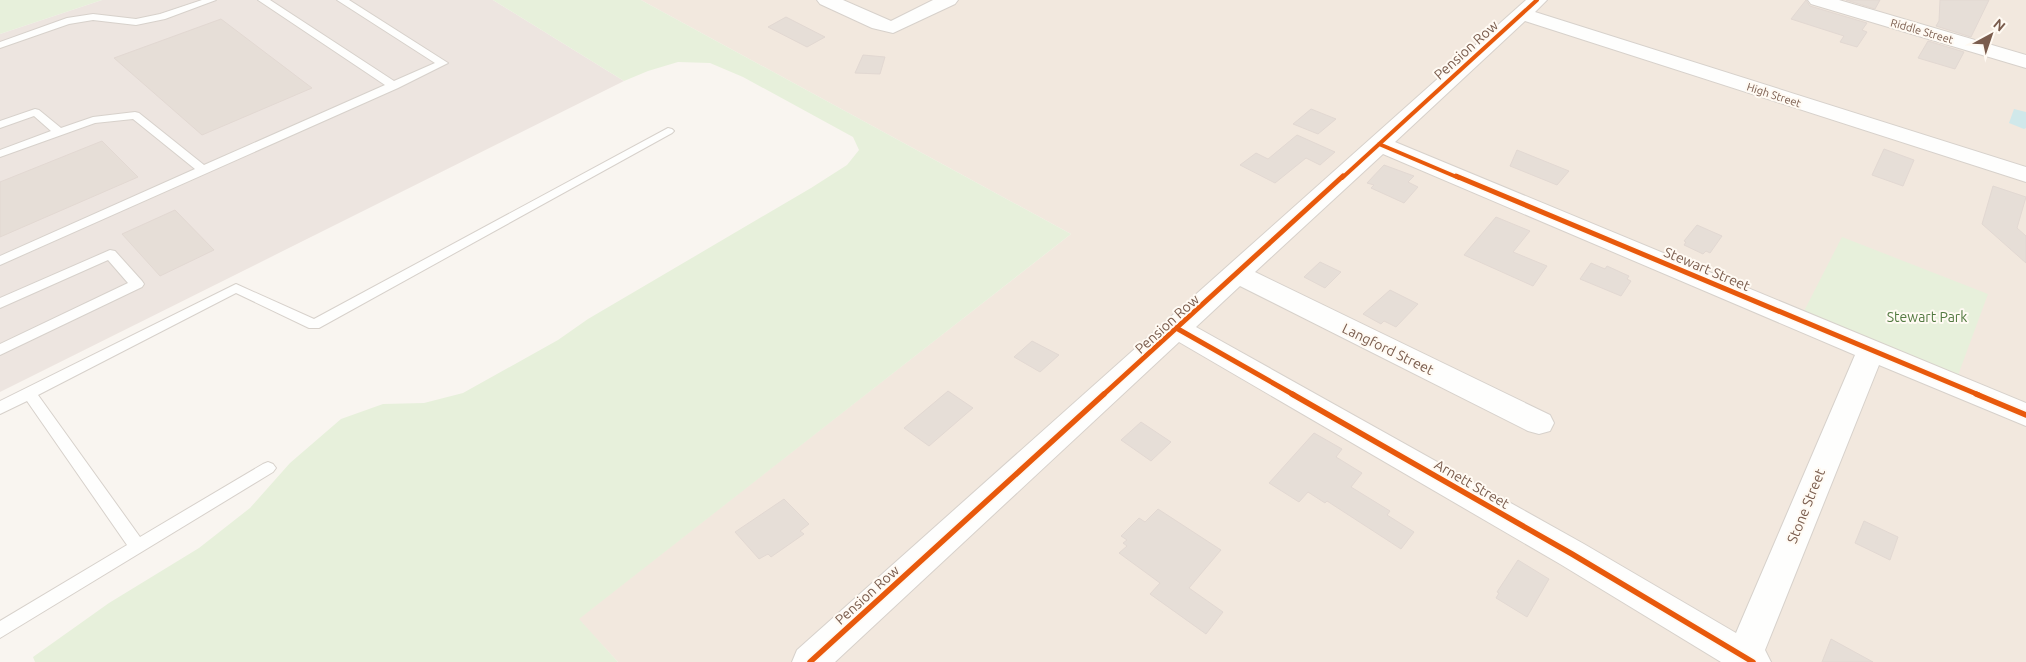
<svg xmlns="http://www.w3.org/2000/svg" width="2026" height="662" viewBox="0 0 2026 662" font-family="Ubuntu,sans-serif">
  <rect width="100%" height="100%" fill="#f9f5f0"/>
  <!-- residential -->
  <path fill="#f2e8de" d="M641,0H2026V662H618L578,619L1071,234Z"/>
  <!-- industrial -->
  <path fill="#ede5e0" d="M102,0H493L624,81L0,392V34Z"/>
  <!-- green -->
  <path fill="#e7f0db" d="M0,0H102L0,34Z
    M493,0H641L1071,234L579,619L618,662H35L33,657L109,603L199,548L250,508L290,463L341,419L383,404L424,403L463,393L558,340L588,319L811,188L847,165L859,150L853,137L743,77L710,63L678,62L648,71L624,81Z
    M1842,237L1988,294L1957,378L1803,313Z"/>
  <!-- water -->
  <path fill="#d0e8ea" d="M2014,109L2026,112V128L2024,129L2009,123Z"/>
  <!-- building -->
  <path fill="#e6ded7" stroke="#e2d8d2" d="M1806,0L1810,6L1867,23L1862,30L1867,32L1857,47L1840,42L1844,36L1791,19Z
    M1846,0H1880L1875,9Z
    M1940,0H1989L1971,37L1936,26L1939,21Z
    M786,17L825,37L807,47L768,27Z
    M221,19L312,88L202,135L114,58Z
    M1928,41L1964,52L1955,69L1918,58Z
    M863,55L885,57L880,74L855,73Z
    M1311,109L1336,119L1318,134L1293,124Z
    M1297,135L1335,152L1320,165L1306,158L1275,183L1240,165L1256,153L1268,159Z
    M102,141L138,177L0,237V182Z
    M1884,149L1914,160L1903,186L1872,175Z
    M1517,150L1569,171L1557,185L1510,166Z
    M1384,165L1414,176L1408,182L1418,187L1404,203L1371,188L1374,185L1367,183Z
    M1993,186L2026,197L2017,228L2026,236V263L1982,224Z
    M175,210L214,250L160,276L122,234Z
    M1496,217L1530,231L1513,252L1547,266L1533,286L1464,255Z
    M1697,225L1722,236L1710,253L1706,251L1703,254L1684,245L1686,242L1684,241Z
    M1320,262L1341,272L1325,288L1304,277Z
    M1591,263L1605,269L1607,266L1629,276L1627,279L1631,281L1621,296L1580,279Z
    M1390,290L1418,304L1396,327L1384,321L1381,324L1363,314Z
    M1032,341L1059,355L1040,372L1014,357Z
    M948,391L973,408L929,446L904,428Z
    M1141,422L1171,442L1151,461L1121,440Z
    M1314,433L1342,449L1336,457L1362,473L1351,487L1390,511L1387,515L1414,532L1401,549L1327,501L1325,503L1308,492L1299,502L1269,483Z
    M784,499L809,524L800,531L804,534L771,557L768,554L759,559L735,532Z
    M1158,509L1221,550L1189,588L1223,612L1206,634L1150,594L1160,583L1119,553L1127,546L1123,543L1127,540L1121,536L1139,518L1145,522Z
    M1864,521L1898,537L1890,560L1855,543Z
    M1518,560L1549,579L1527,617L1496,598L1499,593L1497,592Z
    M1831,639L1873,662H1822Z"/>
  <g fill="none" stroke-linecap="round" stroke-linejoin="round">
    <defs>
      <path id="lane" d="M202,0H216L165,19L136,25L93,20L69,24L0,48V42L67,18L93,14L136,19L160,14Z
        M258,0H270L394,81L435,63L337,0H349L448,63L398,88L0,265V256L195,169L133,119L95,123L0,157V150L51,131L34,116L0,128V121L35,109L39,110L61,128L93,117L135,112L139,113L204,165L385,85Z
        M668,128L672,129L674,131L672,133L319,328H309L236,293L38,395L140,537L263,464L268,462L273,464L276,468L273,472L0,638V621L127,545L27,401L0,414V401L236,284L314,319Z
        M110,250L115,251L142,281L144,284L142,287L0,355V344L128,283L108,260L0,308V298Z"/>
      <path id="street" d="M817,0H843L891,21L933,0H958L955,4L893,33L872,28L820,4Z
        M1526,0H1547L1535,12L2026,167V182L1525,21L1395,142L2026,403V426L1879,365L1765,650L1771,662H1721L1560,564L1179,342L835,662H792L797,650ZM1383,154L1855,355L1736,633L1584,544L1196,327L1240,286L1528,431L1539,434L1550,431L1554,423L1550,415L1255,272Z
        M1808,0H1839L2026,55V68L1811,4Z"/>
    </defs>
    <!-- lane casing -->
    <use href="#lane" stroke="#d7d1cb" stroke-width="2"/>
    <!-- street casing -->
    <use href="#street" stroke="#d7d1cb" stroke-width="2"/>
    <!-- lane -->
    <use href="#lane" fill="#fefefd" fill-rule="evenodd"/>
    <!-- street -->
    <use href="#street" fill="#fefefd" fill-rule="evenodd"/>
    <defs>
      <path id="cycleway-far2" d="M1379,144L1459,178
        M1342,178L1537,0"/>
      <path id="cycleway-far1" d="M1456,176L1979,395
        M1178,329L1294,395
        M1103,395L1343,176"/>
      <path id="cycleway" d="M1292,394L1572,554L1753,662
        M1976,394L2026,415
        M810,662L1104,394"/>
    </defs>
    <!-- cycleway-far2 casing -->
    <use href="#cycleway-far2" stroke="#fffaf3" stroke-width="6"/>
    <!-- cycleway-far1 casing -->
    <use href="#cycleway-far1" stroke="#fffaf3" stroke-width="8"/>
    <!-- cycleway casing -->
    <use href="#cycleway" stroke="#fffaf3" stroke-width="9"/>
    <!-- cycleway-far2 -->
    <use href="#cycleway-far2" stroke="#e8590c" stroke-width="4"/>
    <!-- cycleway-far1 -->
    <use href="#cycleway-far1" stroke="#e8590c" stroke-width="5"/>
    <!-- cycleway -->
    <use href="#cycleway" stroke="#e8590c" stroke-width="5.5"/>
  </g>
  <g text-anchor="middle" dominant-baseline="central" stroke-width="4" stroke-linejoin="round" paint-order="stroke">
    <!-- far-street labels -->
    <g font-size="11" fill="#7a5c4d" stroke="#fffaf3">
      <text transform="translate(1922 31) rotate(16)">Riddle Street</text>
      <text transform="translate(1774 95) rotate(18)">High Street</text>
    </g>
    <!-- street labels -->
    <g font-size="14" fill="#7a5c4d" stroke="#fffaf3">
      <text transform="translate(1466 50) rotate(-42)">Pension Row</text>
      <text transform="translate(1707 269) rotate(23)">Stewart Street</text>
      <text transform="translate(1167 324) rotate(-42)">Pension Row</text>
      <text transform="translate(1388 349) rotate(26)">Langford Street</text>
      <text transform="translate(1472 484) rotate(30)">Arnett Street</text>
      <text transform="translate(1806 506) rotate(-68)">Stone Street</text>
      <text transform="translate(867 595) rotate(-42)">Pension Row</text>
    </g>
    <!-- park labels -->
    <g font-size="14" fill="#537a41" stroke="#fffaf3">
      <text x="1927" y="317">Stewart Park</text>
    </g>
  </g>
  <!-- north arrow -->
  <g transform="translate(1991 35) rotate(40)" stroke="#fffaf3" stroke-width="4" paint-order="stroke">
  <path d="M0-4L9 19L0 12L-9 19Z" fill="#7a5c4d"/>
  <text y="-8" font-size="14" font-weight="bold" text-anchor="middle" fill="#7a5c4d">N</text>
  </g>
</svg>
